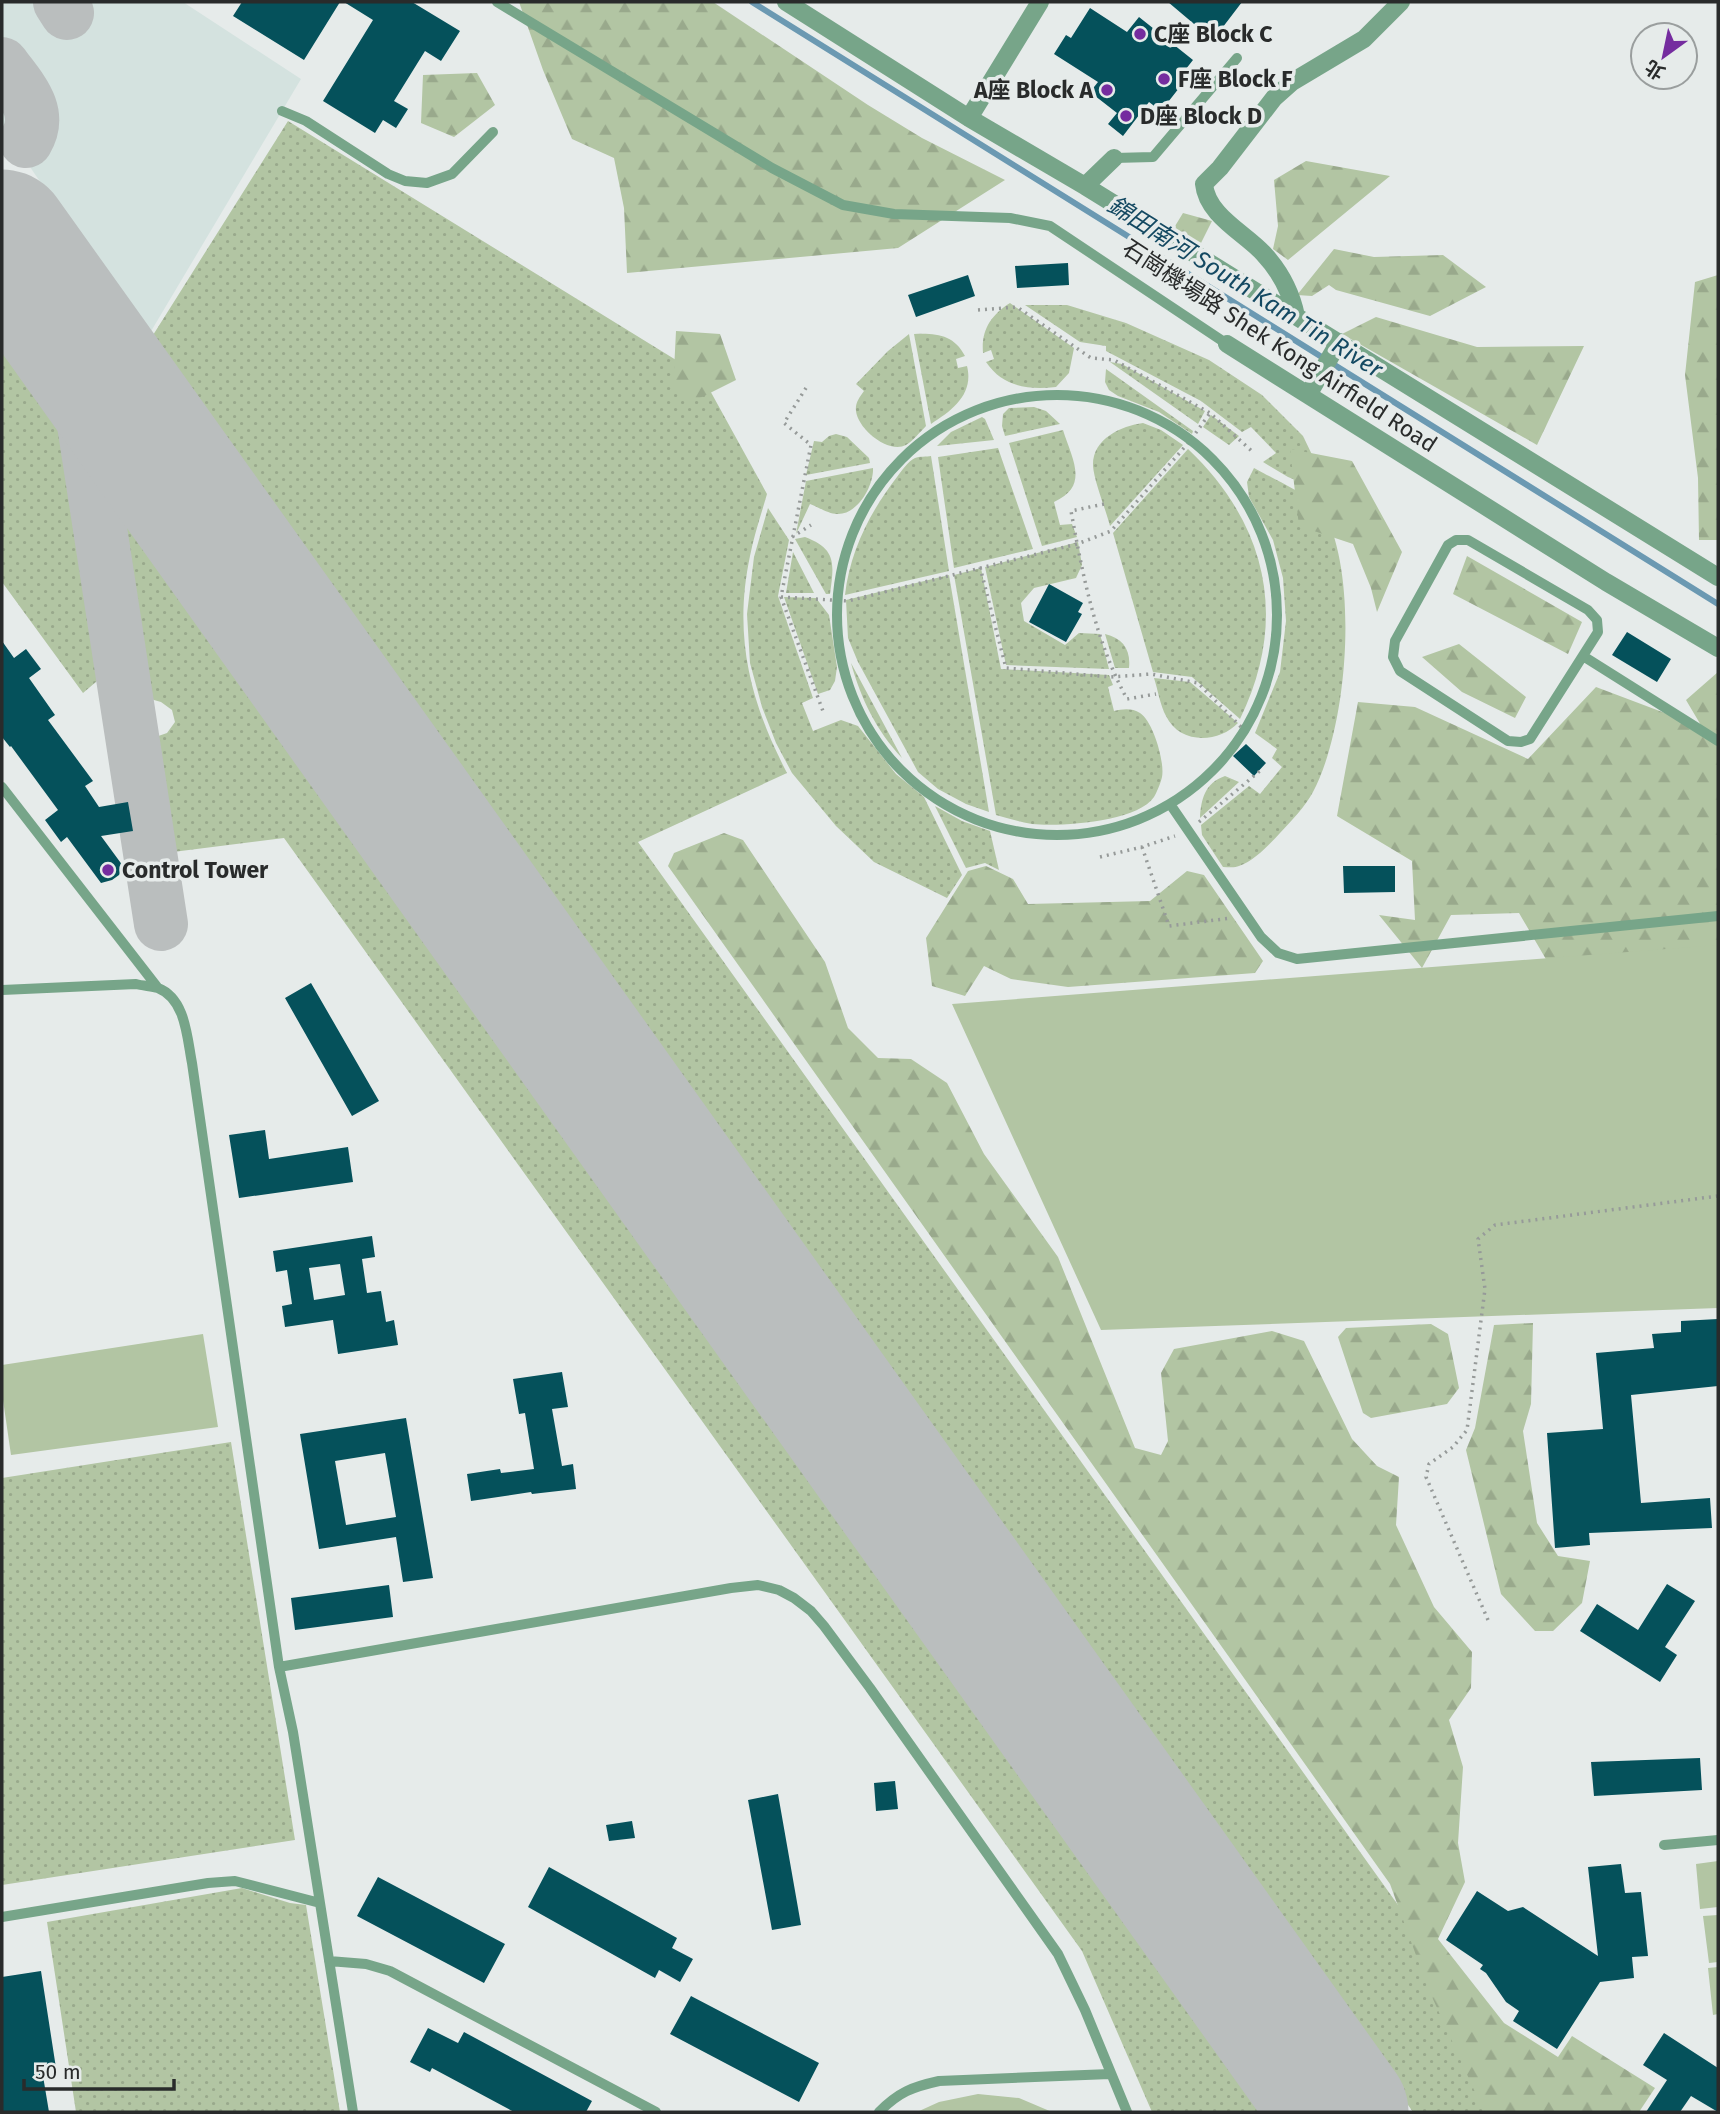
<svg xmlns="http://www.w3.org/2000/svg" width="1720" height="2114" viewBox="0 0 1720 2114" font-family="'Fira Sans','Noto Sans TC',sans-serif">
  <defs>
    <pattern id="grass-dots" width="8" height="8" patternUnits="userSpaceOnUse" patternTransform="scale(1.75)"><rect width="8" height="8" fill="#b2c5a3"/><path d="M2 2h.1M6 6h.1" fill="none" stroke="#99a98c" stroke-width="1.8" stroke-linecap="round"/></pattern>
    <pattern id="forest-firs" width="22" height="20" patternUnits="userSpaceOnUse" patternTransform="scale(1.75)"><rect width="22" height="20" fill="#b2c5a3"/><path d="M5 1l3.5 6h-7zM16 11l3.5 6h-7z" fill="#99a98c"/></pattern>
  </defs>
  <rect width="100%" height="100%" fill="#e6ebea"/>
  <!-- built -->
  <path fill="#d4e2df" d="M2,2H183L301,79L147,338L2,126Z"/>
  <!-- grass -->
  <path fill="url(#grass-dots)" d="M288,121L702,376L767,494C761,515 754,535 750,556C733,636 750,702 787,773L638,842L1546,2112H1413L148,343Z
    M1010,303L1074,348L1069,373L1056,387C1028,390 1003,387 986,362L994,359L991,350L983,353C981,330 991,315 1010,303Z
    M1025,305H1067L1126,323L1209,360L1262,395L1303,436L1316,463L1325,492L1288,477L1263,462L1276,453L1251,427L1242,432L1201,401L1106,351V346L1080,342Z
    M2,325L72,422L110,670L83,693L2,582Z
    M909,334L926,426C920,432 913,441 906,445C888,454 858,429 856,411C855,403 859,398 864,391L856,384L888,351Z
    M914,334C937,333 954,335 965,356L956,359L958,368L967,366C974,394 953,410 931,424Z
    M1110,362L1122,364L1205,411L1198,424Z
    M1106,369L1193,431L1192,434L1159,412L1118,396L1109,390L1105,382Z
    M1034,407L1046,411L1060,424L1005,436L1002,426L1003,414L1009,408Z
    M1211,415L1239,436L1229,445L1203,427Z
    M982,417L985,419L994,440L937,446L951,432Z
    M1143,423L1161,430L1183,445L1110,526C1106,510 1094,481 1093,466C1092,439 1121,426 1143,423Z
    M1063,430C1072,459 1090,486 1054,502L1060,525L1072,524L1077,537L1042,546L1009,443Z
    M836,434L847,437L869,458L870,463L806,475L814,441L822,442L829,436Z
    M998,448L1033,549L954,568L938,457Z
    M1188,449C1267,524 1289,619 1240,719L1192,677L1153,672L1113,533Z
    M931,456L949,571L845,595C850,551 870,512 897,477C901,472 908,461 915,458C919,456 927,457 931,456Z
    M103,463L1281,2112H1152L1082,1951L284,838L165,853L144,741L167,733L175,722L172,710L161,702L140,696Z
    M873,468C874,485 858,515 837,514C829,514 818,507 810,504L796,534L806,481Z
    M1254,468C1266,475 1316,499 1322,508C1360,574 1348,726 1313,792C1305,807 1291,821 1280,833C1269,845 1254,861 1239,866C1235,868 1228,867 1223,867L1202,835L1201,825L1249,786L1260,794L1282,767L1272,758L1277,749L1255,733L1280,672L1286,621L1283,578L1273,540L1249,497L1247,482Z
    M768,508L789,540L778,596L813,698L802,703L813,731L841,720L858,726L896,774L924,797L962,875L947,898L874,862L836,826L792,773L776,743L762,707L750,663L747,614L754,557Z
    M805,537C837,549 834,564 830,594H826L795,539Z
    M1078,542L1082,565L1076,578L1034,588L1021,603L1024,621L1065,645L1079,633L1100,634L1109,669L1006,665L985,567Z
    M793,552L814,593H786Z
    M981,568L1001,669L1109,675L1113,685L1108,687L1114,711C1123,709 1132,708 1140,713C1153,721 1165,762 1162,777C1161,782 1157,792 1154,797C1137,822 1060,827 1032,824C1020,822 1007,818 996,815L954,575Z
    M949,575L989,812L966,804L938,789L918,772L858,662L848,638L846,600Z
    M784,597L816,598L829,615L837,667L835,681L830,690L818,694Z
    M1105,634C1123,638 1131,650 1129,668H1115Z
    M851,663L902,758C876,730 861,699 851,663Z
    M1154,678L1190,682L1238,723C1219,743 1180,745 1166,716C1160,705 1158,690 1154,678Z
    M1225,776L1239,782L1200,818C1201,799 1205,783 1225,776Z
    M935,806L962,821L990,831L999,870L985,863L966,868Z
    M231,1442L295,1840L2,1885V1478Z
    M242,1888L290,1903L306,1905L340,2112H76L47,1922Z"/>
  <!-- forest -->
  <path fill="url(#forest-firs)" d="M519,2H713L868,105L922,138L1005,180L898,248L627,273L624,208L614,158L572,139L543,70Z
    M477,73L495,105L454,137L421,123L423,75Z
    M1306,161L1390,176L1288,260L1273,249L1278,226L1274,180Z
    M1183,213L1212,221L1201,243L1172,231Z
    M1334,249L1374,257L1443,255L1486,287L1430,316L1336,290L1329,285L1312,296L1297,295Z
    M1718,275V540H1699L1698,478L1685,375L1695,282Z
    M1376,317L1477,347L1584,346L1537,445L1342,334Z
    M676,331L720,334L736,380L688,404L673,390Z
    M1290,449L1352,461L1402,552L1377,612L1371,588L1353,544L1299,526Z
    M1467,556L1582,622L1568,654L1453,594Z
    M1459,644L1526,697L1515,718L1462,692L1422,657Z
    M1718,672V982L1568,997L1519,913L1451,915L1422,968L1379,915L1415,920L1412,861L1337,816L1358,702L1415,707L1528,759L1596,687L1702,727L1686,700Z
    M724,833L743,840L825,962L848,1028L878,1058L911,1059L947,1083L984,1154L1058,1257L1135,1448L1161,1455L1168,1441L1161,1373L1174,1349L1272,1331L1304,1341L1352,1439L1377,1466L1399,1477L1396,1525L1434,1607L1472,1652L1471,1688L1449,1720L1463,1767L1458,1843L1465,1882L1438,1939L1504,2023L1558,2057L1572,2036L1655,2088L1639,2112H1484L1428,1988L1390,1884L668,866L674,853Z
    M986,866L1013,879L1028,904L1150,901L1187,871L1204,875L1263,961L1255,973L1068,987L1011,979L984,966L965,996L932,986L926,938L968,871Z
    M1533,1323L1531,1404L1523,1431L1537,1523L1558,1556L1590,1561L1582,1603L1553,1631H1535L1501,1594L1466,1450L1475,1428L1494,1325Z
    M1431,1324L1448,1334L1459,1388L1447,1404L1371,1418L1363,1413L1338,1337L1346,1328Z"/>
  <!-- pitch -->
  <path fill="#b2c5a3" d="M1718,945V1308L1101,1330L952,1004Z
    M203,1334L218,1427L11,1455L2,1393V1365Z
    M1718,1861V1907L1700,1909L1696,1864Z
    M1718,1915V1962L1709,1963L1703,1916Z
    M1718,1967V2014L1713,2015L1708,1968Z
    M978,2094L1019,2098L1052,2112H917L939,2102Z"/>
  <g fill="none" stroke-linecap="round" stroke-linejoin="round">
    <!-- stream -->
    <path stroke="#6b99b2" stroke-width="6" d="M752,2L1718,604"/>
    <!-- taxiway -->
    <path stroke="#babebe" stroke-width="54" d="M60,2L67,13
      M2,64C19,88 44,111 26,141
      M70,334L161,924"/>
    <!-- runway -->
    <path stroke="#babebe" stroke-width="135" d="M2,237L1341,2112"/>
  </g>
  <!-- building -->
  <path fill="#05515b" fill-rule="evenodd" d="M242,2H340L304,60L233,16Z
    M344,2H412L460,31L441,61L425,51L394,101L408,109L396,128L383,120L375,133L323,101L373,20Z
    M1168,2H1242L1213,40Z
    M1090,8L1127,32L1139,17L1193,60L1178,79L1183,83L1161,111L1149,102L1123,136L1108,124L1117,113L1090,92L1098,82L1054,54L1066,35L1071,38Z
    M1068,263L1069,285L1017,288L1015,266Z
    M968,275L975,296L916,317L908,295Z
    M1049,584L1083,603L1078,612L1082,614L1066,642L1029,622Z
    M1627,632L1671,659L1657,682L1612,655Z
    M2,641L14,658L26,649L41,669L29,678L55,715L48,720L93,781L85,786L99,807L128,802L133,831L101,836L123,866L119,875L112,880L101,883L67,837L61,842L45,820L58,810L11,746L10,747L2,737Z
    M1246,744L1266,763L1254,776L1233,756Z
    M1343,866H1395V892L1344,893Z
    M311,983L379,1101L352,1116L285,998Z
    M265,1130L269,1159L348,1147L353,1182L239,1198L229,1135Z
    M372,1236L375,1257L362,1259L367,1293L381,1291L386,1322L394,1320L398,1345L338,1354L333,1320L285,1327L282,1306L292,1304L287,1270L276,1272L273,1251ZM340,1264L345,1295L314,1300L309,1268Z
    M1718,1319V1386L1631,1395L1641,1503L1710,1498L1712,1528L1589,1533L1590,1545L1555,1548L1547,1433L1603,1429L1596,1353L1654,1348L1652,1334L1681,1332V1321Z
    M562,1372L568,1407L552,1409L562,1466L573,1464L576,1489L532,1494L531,1492L471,1501L467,1474L500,1469L501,1473L534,1469L525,1413L519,1414L513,1379Z
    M406,1418L433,1578L403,1582L396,1537L319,1549L300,1434ZM385,1453L396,1517L346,1525L335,1461Z
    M1667,1584L1695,1601L1665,1647L1677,1655L1660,1682L1580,1631L1597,1604L1638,1630Z
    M389,1585L393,1617L295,1630L291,1598Z
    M1700,1758L1702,1790L1594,1796L1591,1762Z
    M895,1781L898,1809L876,1811L874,1783Z
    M778,1794L801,1925L772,1930L748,1800Z
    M632,1821L635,1838L609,1841L606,1825Z
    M1621,1864L1625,1893L1641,1892L1648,1956L1632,1957L1634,1978L1600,1982L1557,2049L1513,2021L1519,2011L1506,2002L1486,1973L1480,1969L1483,1965L1446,1940L1477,1891L1508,1911L1523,1907L1598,1956L1588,1867Z
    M549,1867L677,1938L672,1948L693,1959L680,1982L659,1970L655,1978L528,1907Z
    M378,1877L505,1944L484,1983L357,1916Z
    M41,1971L56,2068L42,2070L49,2112H2V1977Z
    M691,1996L819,2063L799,2102L670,2034Z
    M428,2028L458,2043L464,2032L592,2101L586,2112H514L432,2068L430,2072L410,2062Z
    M1664,2033L1718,2068V2112L1691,2096L1680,2112H1646L1667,2080L1643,2065Z"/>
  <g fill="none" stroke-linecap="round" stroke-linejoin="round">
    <!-- path -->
    <path stroke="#969a99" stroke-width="3.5" stroke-dasharray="2 5" stroke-linecap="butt" d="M978,310L1017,307L1091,358L1114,360L1210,413L1254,453
      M806,388L784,423L811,445L781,597L824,714
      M1104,504L1071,511C1083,576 1095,640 1127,699L1156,694
      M792,537L811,525
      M980,567L1006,668L1111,677L1151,674L1198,683L1245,731
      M781,597L848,601L1077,544L1111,531L1190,441L1210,413
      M1199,822L1261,770
      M1142,847L1169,926L1231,918
      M1100,857L1142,847L1175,836
      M1488,1620L1426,1477L1429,1464L1453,1447L1467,1430L1485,1289L1478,1239L1495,1225L1718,1196"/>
    <!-- service -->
    <path stroke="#77a589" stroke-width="10" d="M497,2L772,168L843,205L894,214L1010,218L1050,226L1227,344
      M282,111L306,121L388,174L405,181L427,183L452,174L493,132
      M1114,158L1153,157L1237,58
      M837 615a220 220 0 1 1 440 0a220 220 0 1 1-440 0Z
      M1456,540H1468L1588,610L1597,620L1598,632L1530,739L1521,742L1508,741L1400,671L1393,657L1395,641L1448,545Z
      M1583,656L1718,741
      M2,787L158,988
      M1170,804L1261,937L1278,953L1297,959L1718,916
      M2,990L136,984C143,986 152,986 158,988C186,999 187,1038 192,1063L279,1667L293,1732L353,2112
      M279,1667L731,1588L758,1585L779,1590L794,1598L811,1611L824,1626L870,1688L1058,1954L1085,2010L1127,2112
      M1664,1845L1718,1840
      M2,1917L208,1883L235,1881L320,1903
      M329,1961L366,1964L390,1971L656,2112
      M879,2112C899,2092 912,2087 939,2081L1110,2074"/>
    <!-- minor -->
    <path stroke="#77a589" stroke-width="18" d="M786,2L969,118L1085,186L1718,577
      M969,118L1040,2
      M1085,186L1114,158
      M1296,316C1291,292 1280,271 1263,253C1243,232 1207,215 1204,184L1220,168L1274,98L1292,82L1364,39L1401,2
      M1227,344L1606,582L1718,648
      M1308,395L1339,342"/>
  </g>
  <!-- markers -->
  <g fill="#752c9f" stroke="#e6ebea" stroke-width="2.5">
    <circle cx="1140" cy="34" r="7"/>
    <circle cx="1164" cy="79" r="7"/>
    <circle cx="1107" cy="90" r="7"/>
    <circle cx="1126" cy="116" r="7"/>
    <circle cx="108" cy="870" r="7"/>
  </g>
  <g text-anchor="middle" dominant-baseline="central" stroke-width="7" stroke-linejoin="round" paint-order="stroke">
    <!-- poi labels -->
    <g font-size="23" font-weight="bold" fill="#292b2b" stroke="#e6ebea" text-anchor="start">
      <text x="1154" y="34">C座 Block C</text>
      <text x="1178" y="79">F座 Block F</text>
      <text x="1093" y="90" text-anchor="end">A座 Block A</text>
      <text x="1140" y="116">D座 Block D</text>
      <text x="122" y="870">Control Tower</text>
    </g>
    <!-- street labels -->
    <g font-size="23" fill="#292b2b" stroke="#e6ebea">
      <text transform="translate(1280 346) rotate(33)">石崗機場路 Shek Kong Airfield Road</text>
    </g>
    <!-- water labels -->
    <g font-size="24" font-style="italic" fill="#144962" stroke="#e6ebea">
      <text transform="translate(1245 287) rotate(32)">錦田南河 South Kam Tin River</text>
    </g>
  </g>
  <!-- border -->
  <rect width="1720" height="2114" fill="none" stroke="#292b2b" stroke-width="7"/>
  <!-- north arrow -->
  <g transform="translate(1664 56) rotate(213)"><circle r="33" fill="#e6ebea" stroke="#9a9e9e" stroke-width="2"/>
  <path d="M0-5L12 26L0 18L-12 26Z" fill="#752c9f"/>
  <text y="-10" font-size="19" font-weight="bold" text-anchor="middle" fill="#292b2b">北</text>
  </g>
  <!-- scale -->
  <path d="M24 2079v10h150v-10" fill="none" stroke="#292b2b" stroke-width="3.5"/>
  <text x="35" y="2079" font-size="21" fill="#292b2b" stroke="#e6ebea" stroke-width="5" paint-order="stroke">50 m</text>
</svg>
